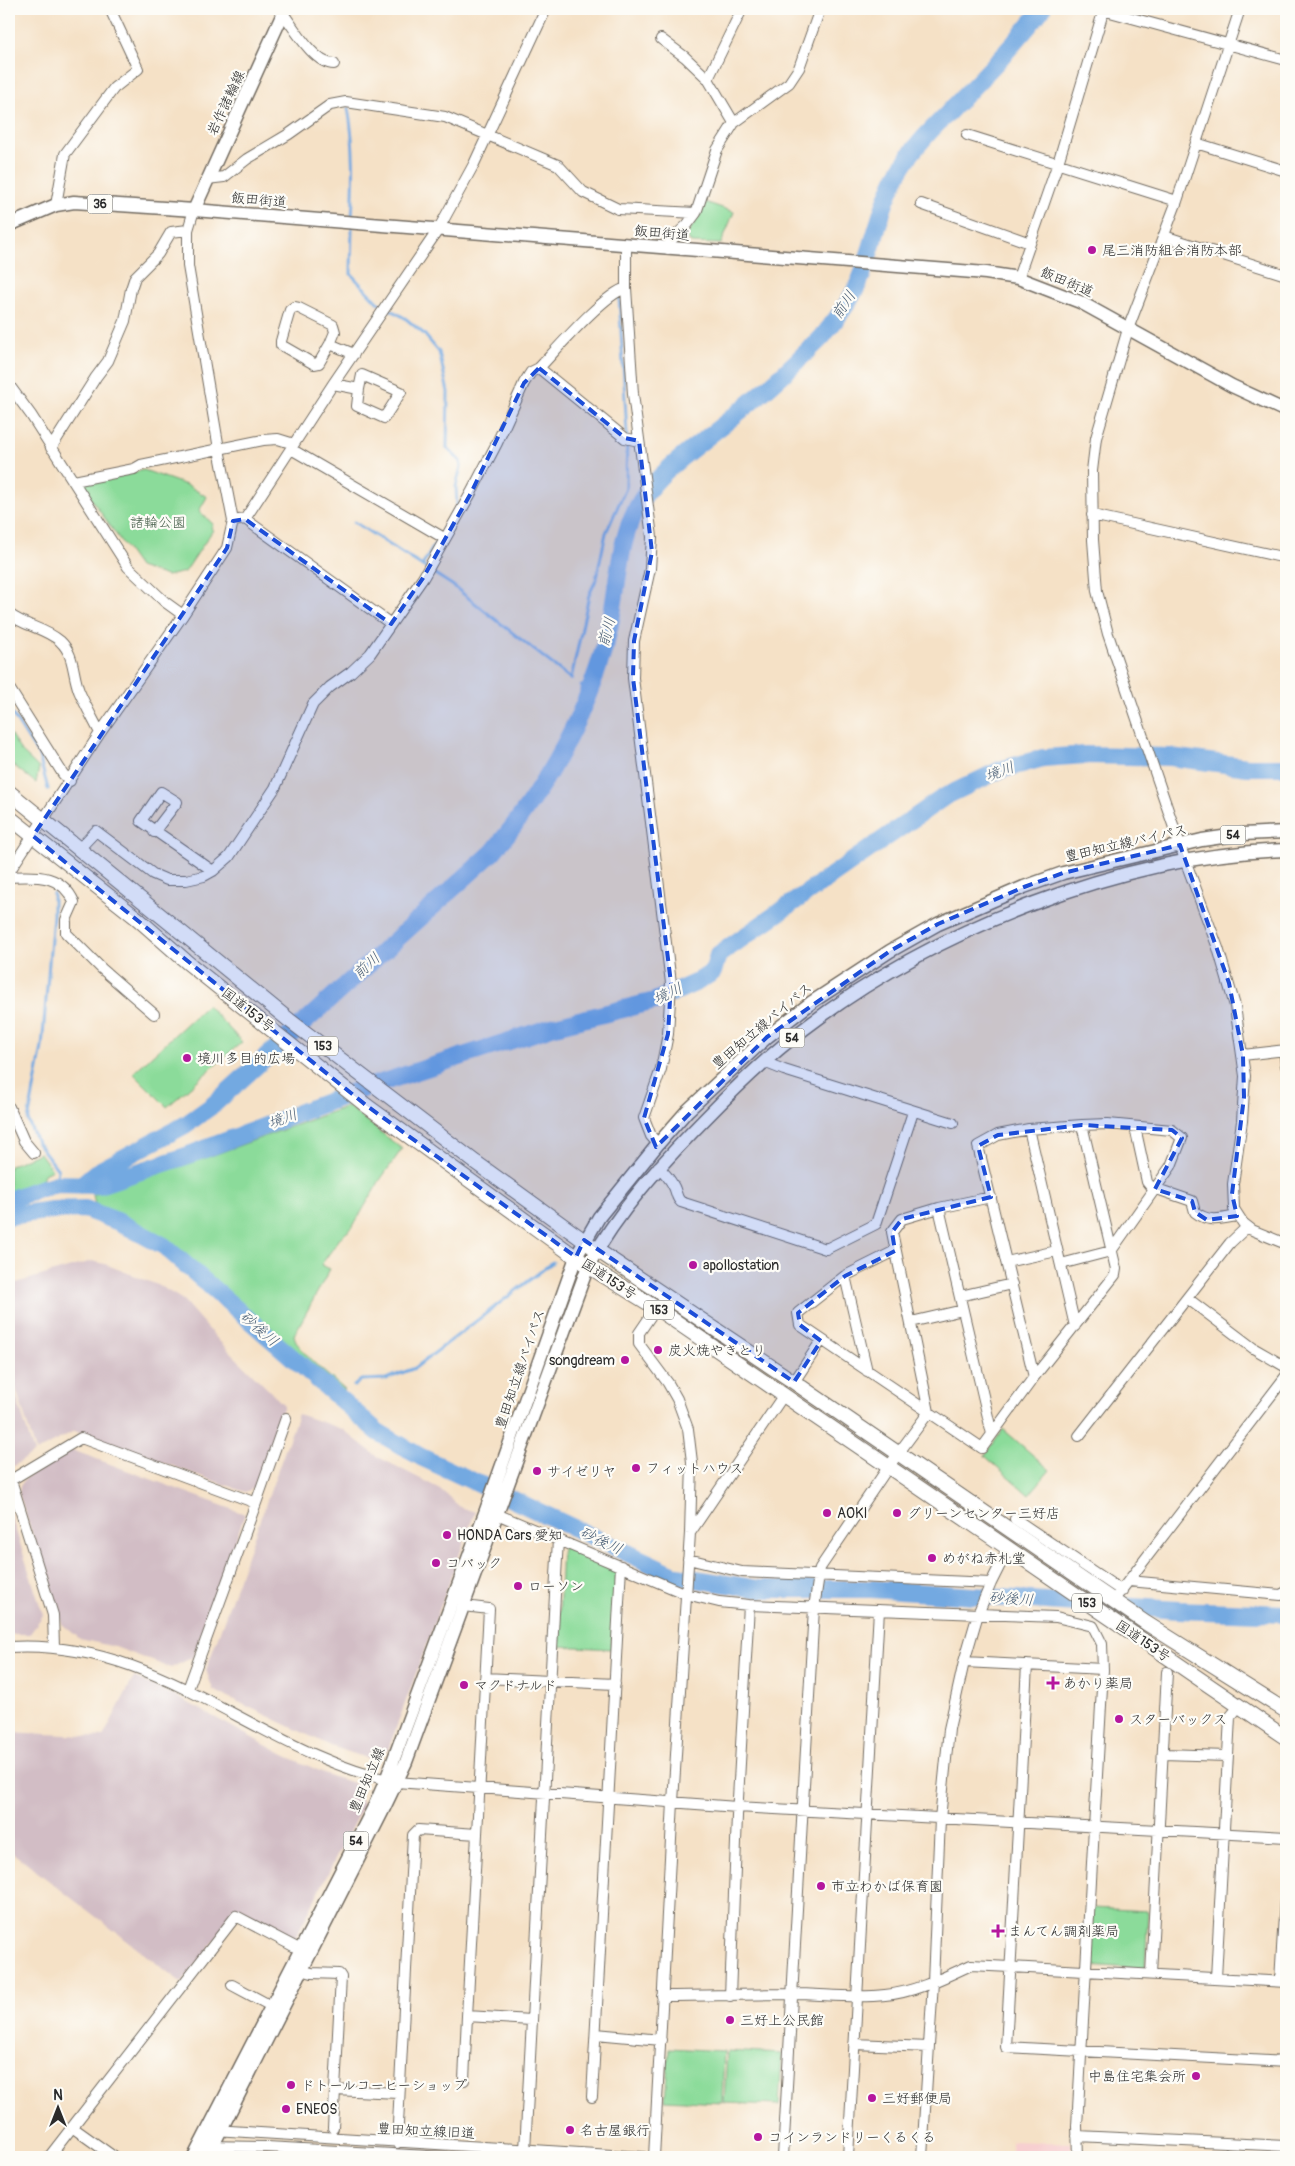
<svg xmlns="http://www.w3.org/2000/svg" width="1295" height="2166" viewBox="0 0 1295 2166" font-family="Pangolin,'Klee One',sans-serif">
  <rect width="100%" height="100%" fill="#fdfcf7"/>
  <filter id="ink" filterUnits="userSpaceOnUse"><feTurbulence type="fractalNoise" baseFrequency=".02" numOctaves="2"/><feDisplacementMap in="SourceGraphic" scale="10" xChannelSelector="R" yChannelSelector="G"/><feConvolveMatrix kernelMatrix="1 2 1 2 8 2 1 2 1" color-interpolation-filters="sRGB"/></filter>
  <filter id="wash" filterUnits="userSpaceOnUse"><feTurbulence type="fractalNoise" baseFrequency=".0096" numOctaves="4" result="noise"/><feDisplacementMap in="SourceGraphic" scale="20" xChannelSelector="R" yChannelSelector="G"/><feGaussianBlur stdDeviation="1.12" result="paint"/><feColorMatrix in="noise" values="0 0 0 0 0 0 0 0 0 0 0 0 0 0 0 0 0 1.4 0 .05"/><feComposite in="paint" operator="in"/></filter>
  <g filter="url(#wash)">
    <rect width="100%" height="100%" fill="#f5e1c6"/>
    <!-- built -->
    <path fill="#f7cfd0" d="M1011,2141L1071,2143V2157H1011Z"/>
    <!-- industrial -->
    <path fill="#d2bdc5" d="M92,1261L105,1264L160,1286L183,1300L220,1342L284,1405L256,1487L245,1492L74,1431L36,1452L9,1367V1285Z
      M9,1373L34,1453L9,1469Z
      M298,1414L342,1429L378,1457L440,1489L460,1507L475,1512L388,1750L369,1759L331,1746L213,1690L206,1670Z
      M72,1450L245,1514L193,1657L171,1668L115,1647L80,1639L62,1624L19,1494L20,1486L26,1478Z
      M9,1509L43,1615L30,1634H9Z
      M134,1677L181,1699L284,1755L333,1777L354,1783L363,1805L292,1944L236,1913L182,1983L9,1850V1762L14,1755L9,1751V1732L103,1737Z"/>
    <!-- green -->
    <path fill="#8bdb9a" stroke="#5b8362" d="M705,202L734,212L721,244L691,243L687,236C692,223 702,216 705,202Z
      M144,470L189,486L207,497L199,511L213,524L211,528L213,530L185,572L167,576L139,567L80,483Z
      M9,732L21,751L39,768L36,783L9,762Z
      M207,1005L242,1042L167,1107L133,1073Z
      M348,1106L402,1149L380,1180L352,1228L341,1237L321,1265L330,1269L294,1335C297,1352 332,1378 345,1390L342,1393L153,1231L95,1205L93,1195L197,1161Z
      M40,1153L52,1170L44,1174L41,1182L9,1193V1166Z
      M1003,1429L1050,1470L1029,1495L985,1456Z
      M562,1546L617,1571L611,1649L558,1646Z
      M1093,1908L1148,1911L1145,1969L1089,1965Z
      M669,2048L724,2051L722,2103L665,2100Z
      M727,2051L782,2054L779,2105L724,2103Z"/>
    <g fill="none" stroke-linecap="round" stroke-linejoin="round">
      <!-- stream -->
      <path stroke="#73a9e1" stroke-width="3" d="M348,108C355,145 354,181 352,219
        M352,225L351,274L377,302L405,318L424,334L439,352L448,392L447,448L460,461L461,466L456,487L457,506L422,566
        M354,522L452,585L571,679L589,595L596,580L606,533L626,488L627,433L619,297
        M581,686L590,689
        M9,709L39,756L48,789
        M53,893V915L42,1047L28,1121L37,1142L58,1170L56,1184
        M354,1386L361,1380L386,1379L415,1368L553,1262"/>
      <!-- river -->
      <path stroke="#73a9e1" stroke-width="18" d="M81,1185L95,1173L185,1125L213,1105L493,852C545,790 593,704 610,624C619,583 618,535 642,499C659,473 686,454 710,435C740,412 769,388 797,361C805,353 815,345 823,336C837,318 854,297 862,275C876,238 882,198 904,164C916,145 932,129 948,113C980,79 1014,46 1042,9
        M9,1200L33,1191L56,1184L99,1185L189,1155L359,1090L555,1026L655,1001L697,982L713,972L718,955L944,797L1000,770L1043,758L1086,755L1170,757L1248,767H1286
        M9,1216L52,1210L85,1209L119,1222L164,1246L378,1432L421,1457L677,1576L758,1589H871L1178,1610L1286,1614"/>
    </g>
  </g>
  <g filter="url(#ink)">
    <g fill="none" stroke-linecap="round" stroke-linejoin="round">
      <defs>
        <path id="minor" d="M280,9C292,24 313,64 334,64
          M1099,9L1286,60
          M1240,9L1177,201L1128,329L1096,438L1092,471L1093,540L1097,591L1108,634L1185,860L1218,948L1235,1006L1245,1076L1242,1121L1233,1184L1234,1209L1243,1223L1252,1230L1286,1244
          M661,39L685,57L708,79L734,123
          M708,79L742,9
          M967,135L1177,201
          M1196,143L1286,171
          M207,179L224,177L247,159L289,134L330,105L346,102L445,117L558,165L583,192L618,209L696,213
          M921,204L1030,243
          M56,205L65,154L114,88L138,69L110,9
          M1164,236L1286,275
          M626,245V288L633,394L652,537L650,569L634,641L633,678L671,983L668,1034L661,1069L644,1118L651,1136L658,1144
          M668,249L670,241L687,225L696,213L717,150L734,123L789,83L799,68L820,9
          M1018,278L1058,163L1104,9
          M330,344L335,332L333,325L299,308L294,307L290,310L281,341V345L314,364L319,363L330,344L354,354
          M539,368L625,438L639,441
          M333,384L359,389L357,406L384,418L401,392L362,375L359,389
          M9,385L31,415L128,567L165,602L183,615
          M51,448L96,377L108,361L125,321L131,289L135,277L158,254L171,232L188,230
          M291,449L444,538
          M74,481L134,469L141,465L263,440L278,439L294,444
          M1092,515L1286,558
          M245,519L391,624
          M233,521L245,519L333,384L438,230L474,164L546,9
          M9,614C24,626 45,628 60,641C75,655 72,673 79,691C85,705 93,719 100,733
          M9,688L63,774L70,781
          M154,832L177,802L161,792L141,821L213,871
          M79,849L96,831L153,874L167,880H186L204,876L213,871L229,857L275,788L313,704L330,687L351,672L370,654L423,578L471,493L497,443L524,383L531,372L539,368C557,349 604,294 626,288
          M9,872L100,733L183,615L227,548L233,521L219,449L188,266V230L194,210
          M9,877C35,876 61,873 74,902L66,920V933L102,969L154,1014
          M1284,1050L1286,1066
          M1243,1055L1286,1050
          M764,1062L784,1070L953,1123
          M9,1107L24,1141L34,1153
          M1135,1127L1147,1182L1151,1187L1192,1201L1195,1212C1209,1223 1221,1219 1237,1216
          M1029,1129L1075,1326
          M658,1167C664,1172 670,1179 674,1187C677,1193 676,1198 681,1202L826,1249L876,1224L913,1112
          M939,1208L992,1434
          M895,1251L845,1276L798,1313L800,1325L982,1448L1034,1377L1115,1275L1116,1269L1082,1125
          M1006,1262L1057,1251
          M845,1276L867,1371
          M960,1296L1012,1284
          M1187,1298L1230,1243L1247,1227
          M911,1322L963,1310
          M1034,1377L978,1146L998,1135L1029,1129L1082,1125L1108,1124L1172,1130L1182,1138L1171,1166L1111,1251L1061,1264
          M794,1382L821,1341
          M1079,1436L1187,1298L1253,1348L1286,1367
          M256,1503L286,1418
          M492,1512L686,1594L719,1602L749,1605L1056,1617L1093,1626L1102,1644L1103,1670L1077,2126L1078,2157
          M1015,1519L1122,1591
          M690,1533L783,1396
          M688,1559L742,1572L991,1583
          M1129,1581L1281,1595L1286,1592
          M1113,1601L1286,1376
          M9,1647C161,1638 256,1752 396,1782L737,1807L1286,1837
          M54,1647L53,1615L11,1480L81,1438L256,1503L188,1689
          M964,1662L1103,1669
          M1027,1665L1006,2047L1286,2062
          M485,1678L615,1684
          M1163,1754L1227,1756
          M477,1834L467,2016L531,2020
          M301,1970L312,1973L339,1974L341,1977L333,2128
          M1151,1974L1167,1672
          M1216,1978L1230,1717L1240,1705
          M1280,1981L1286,1882
          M232,1985L271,2006
          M662,1996C706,1996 749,1994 793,1994C823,1994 854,1999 885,1995C915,1992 943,1978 971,1965L1286,1982
          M730,1996L737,1816L749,1605
          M596,2034L661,2040
          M854,2044L929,2047
          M464,2080L467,2016
          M335,2090L398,2093
          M592,2097L621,1566
          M72,2127L114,2157
          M214,2130L643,2157
          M1077,2136L1286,2146
          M397,2143L413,1835L418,1830L477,1834L489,1609L464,1606
          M206,2146L267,2147L445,2157
          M525,2150L558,1539
          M49,2157L236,1916L299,1949
          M654,2157L673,1802L690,1533L692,1462L688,1429L677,1399L668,1383L639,1344V1333L656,1308
          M783,2157L814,1608L820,1568L889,1466L929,1412L892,1232L902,1219L939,1208L991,1197
          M848,2157L879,1610
          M922,2157L933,1982L940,1819L949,1729L964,1662L978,1614L991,1583L1008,1549"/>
        <path id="major" d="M194,210L285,9
          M9,225L56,205L74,202L194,210L986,273L1018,278L1080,302L1232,386L1286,411
          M194,2157L375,1805L386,1780L486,1510L576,1257L599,1217L658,1144L687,1111L767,1037L812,1002L890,951L938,924L1024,887L1063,873L1202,840L1243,834L1286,832
          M207,2157L383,1810L406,1762L588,1266C618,1211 660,1165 704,1120C735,1088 768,1056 804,1029C935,929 1121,855 1286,850"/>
        <path id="highway" d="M9,792L289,1020L475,1162L597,1250L794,1382L1146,1623L1286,1711
          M9,817L138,919L188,963L367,1106L588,1266L656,1308L1286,1738"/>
      </defs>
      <!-- minor casing -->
      <use href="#minor" stroke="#726b61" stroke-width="12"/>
      <!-- major casing -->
      <use href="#major" stroke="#726b61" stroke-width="15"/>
      <!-- highway casing -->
      <use href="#highway" stroke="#726b61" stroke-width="16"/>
      <!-- minor -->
      <use href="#minor" stroke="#fff" stroke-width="10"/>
      <!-- major -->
      <use href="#major" stroke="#fff" stroke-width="12"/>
      <!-- highway -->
      <use href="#highway" stroke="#fff" stroke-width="14"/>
    </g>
  </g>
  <!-- marked area -->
  <path fill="#1d4ed8" fill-opacity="0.2" stroke="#1d4ed8" stroke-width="4" stroke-dasharray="10 6" stroke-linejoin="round" d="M539,368L625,438L639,441L652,552L634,641L633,678L671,983L668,1034L644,1118L656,1147L767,1037L890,951L938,924L1024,887L1063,873L1180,845L1229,983L1243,1055L1244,1097L1232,1194L1237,1216L1207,1220L1195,1212L1192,1201L1155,1189L1182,1138L1172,1130L1082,1125L998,1135L978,1146L991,1197L902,1219L892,1232L895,1251L845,1276L798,1313L800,1325L821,1341L794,1382L584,1240L576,1257L367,1106L33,836L227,548L233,521L245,519L391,624L423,578L471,493L524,383Z"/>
  <!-- markers -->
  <g fill="#b5179e" stroke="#fdfcf7" stroke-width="2">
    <circle cx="1092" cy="250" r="5"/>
    <circle cx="187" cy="1058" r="5"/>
    <circle cx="693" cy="1265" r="5"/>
    <circle cx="658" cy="1350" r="5"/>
    <circle cx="625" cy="1360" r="5"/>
    <circle cx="636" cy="1468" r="5"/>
    <circle cx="537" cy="1471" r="5"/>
    <circle cx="827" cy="1513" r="5"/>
    <circle cx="897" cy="1513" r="5"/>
    <circle cx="447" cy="1535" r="5"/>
    <circle cx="932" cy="1558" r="5"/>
    <circle cx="436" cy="1563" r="5"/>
    <circle cx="518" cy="1586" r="5"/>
    <path d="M1050.5 1675.5h5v5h5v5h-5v5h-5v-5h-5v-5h5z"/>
    <circle cx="464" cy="1685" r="5"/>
    <circle cx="1119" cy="1719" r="5"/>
    <circle cx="821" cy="1886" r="5"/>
    <path d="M995.5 1923.5h5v5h5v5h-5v5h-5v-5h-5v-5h5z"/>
    <circle cx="730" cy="2020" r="5"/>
    <circle cx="1196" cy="2076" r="5"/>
    <circle cx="291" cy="2085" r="5"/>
    <circle cx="872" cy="2098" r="5"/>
    <circle cx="286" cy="2109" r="5"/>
    <circle cx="570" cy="2130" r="5"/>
    <circle cx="758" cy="2137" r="5"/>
  </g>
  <g text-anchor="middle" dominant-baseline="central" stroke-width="4.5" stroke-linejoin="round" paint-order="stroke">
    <!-- shield labels -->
    <g fill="#fdfcf7" stroke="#6a6a68" stroke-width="1">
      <rect x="87.5" y="194.5" width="25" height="19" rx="4"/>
      <rect x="1220.5" y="825.5" width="25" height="19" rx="4"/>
      <rect x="779.5" y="1028.5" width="25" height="19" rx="4"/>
      <rect x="308" y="1036.5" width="30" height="19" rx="4"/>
      <rect x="644" y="1300.5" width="30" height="19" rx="4"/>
      <rect x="1072" y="1593.5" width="30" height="19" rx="4"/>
      <rect x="343.5" y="1831.5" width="25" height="19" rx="4"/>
    </g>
    <g font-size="12" font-weight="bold" fill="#2b2b2b">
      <text x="100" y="204">36</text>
      <text x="1233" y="835">54</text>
      <text x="792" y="1038">54</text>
      <text x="323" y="1046">153</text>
      <text x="659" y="1310">153</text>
      <text x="1087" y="1603">153</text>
      <text x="356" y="1841">54</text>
    </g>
    <!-- street labels -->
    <g font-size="14" fill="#2b2b2b" stroke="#fdfcf7">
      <text transform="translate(226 103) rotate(-65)">岩作諸輪線</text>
      <text transform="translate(259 200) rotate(5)">飯田街道</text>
      <text transform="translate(662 233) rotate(5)">飯田街道</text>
      <text transform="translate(1067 282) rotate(23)">飯田街道</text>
      <text transform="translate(1126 843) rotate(-13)">豊田知立線バイパス</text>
      <text transform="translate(248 1010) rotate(38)">国道153号</text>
      <text transform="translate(762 1026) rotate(-40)">豊田知立線バイパス</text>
      <text transform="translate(609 1279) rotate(33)">国道153号</text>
      <text transform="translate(520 1369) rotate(-71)">豊田知立線バイパス</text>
      <text transform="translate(1143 1641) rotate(34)">国道153号</text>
      <text transform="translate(367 1780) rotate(-67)">豊田知立線</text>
      <text transform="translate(426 2131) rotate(3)">豊田知立線旧道</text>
    </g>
    <!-- poi labels -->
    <g font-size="14" fill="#2b2b2b" stroke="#fdfcf7" text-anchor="start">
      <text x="1102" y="250">尾三消防組合消防本部</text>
      <text x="197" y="1058">境川多目的広場</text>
      <text x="703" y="1265">apollostation</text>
      <text x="668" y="1350">炭火焼やきとり</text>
      <text x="615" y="1360" text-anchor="end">songdream</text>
      <text x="646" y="1468">フィットハウス</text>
      <text x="547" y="1471">サイゼリヤ</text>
      <text x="837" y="1513">AOKI</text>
      <text x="907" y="1513">グリーンセンター三好店</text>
      <text x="457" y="1535">HONDA Cars 愛知</text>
      <text x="942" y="1558">めがね赤札堂</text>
      <text x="446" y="1563">コバック</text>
      <text x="528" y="1586">ローソン</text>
      <text x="1063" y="1683">あかり薬局</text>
      <text x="474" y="1685">マクドナルド</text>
      <text x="1129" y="1719">スターバックス</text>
      <text x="831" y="1886">市立わかば保育園</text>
      <text x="1008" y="1931">まんてん調剤薬局</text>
      <text x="740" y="2020">三好上公民館</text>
      <text x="1186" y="2076" text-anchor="end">中島住宅集会所</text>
      <text x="301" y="2085">ドトールコーヒーショップ</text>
      <text x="882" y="2098">三好郵便局</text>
      <text x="296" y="2109">ENEOS</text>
      <text x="580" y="2130">名古屋銀行</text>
      <text x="768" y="2137">コインランドリーくるくる</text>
    </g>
    <!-- park labels -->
    <g font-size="14" fill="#48604c" stroke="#fdfcf7">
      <text x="158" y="522">諸輪公園</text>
    </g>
    <!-- water labels -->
    <g font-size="15" font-style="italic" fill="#485d74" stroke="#fdfcf7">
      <text transform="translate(844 305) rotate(-56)">前川</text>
      <text transform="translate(607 632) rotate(-75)">前川</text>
      <text transform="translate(1000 772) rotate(-21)">境川</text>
      <text transform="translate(367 966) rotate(-42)">前川</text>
      <text transform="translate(668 994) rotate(-25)">境川</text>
      <text transform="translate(283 1119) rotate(-21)">境川</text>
      <text transform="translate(259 1329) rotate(41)">砂後川</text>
      <text transform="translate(601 1541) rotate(25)">砂後川</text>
      <text transform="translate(1011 1599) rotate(4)">砂後川</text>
    </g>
  </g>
  <!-- margin -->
  <rect width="1295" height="2166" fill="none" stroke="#fdfcf7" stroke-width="30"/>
  <!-- north arrow -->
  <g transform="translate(58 2108)" stroke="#fdfcf7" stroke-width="4" paint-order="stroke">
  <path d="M0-4L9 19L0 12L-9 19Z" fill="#2b2b2b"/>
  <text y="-8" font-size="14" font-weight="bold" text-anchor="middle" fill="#2b2b2b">N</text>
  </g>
</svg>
